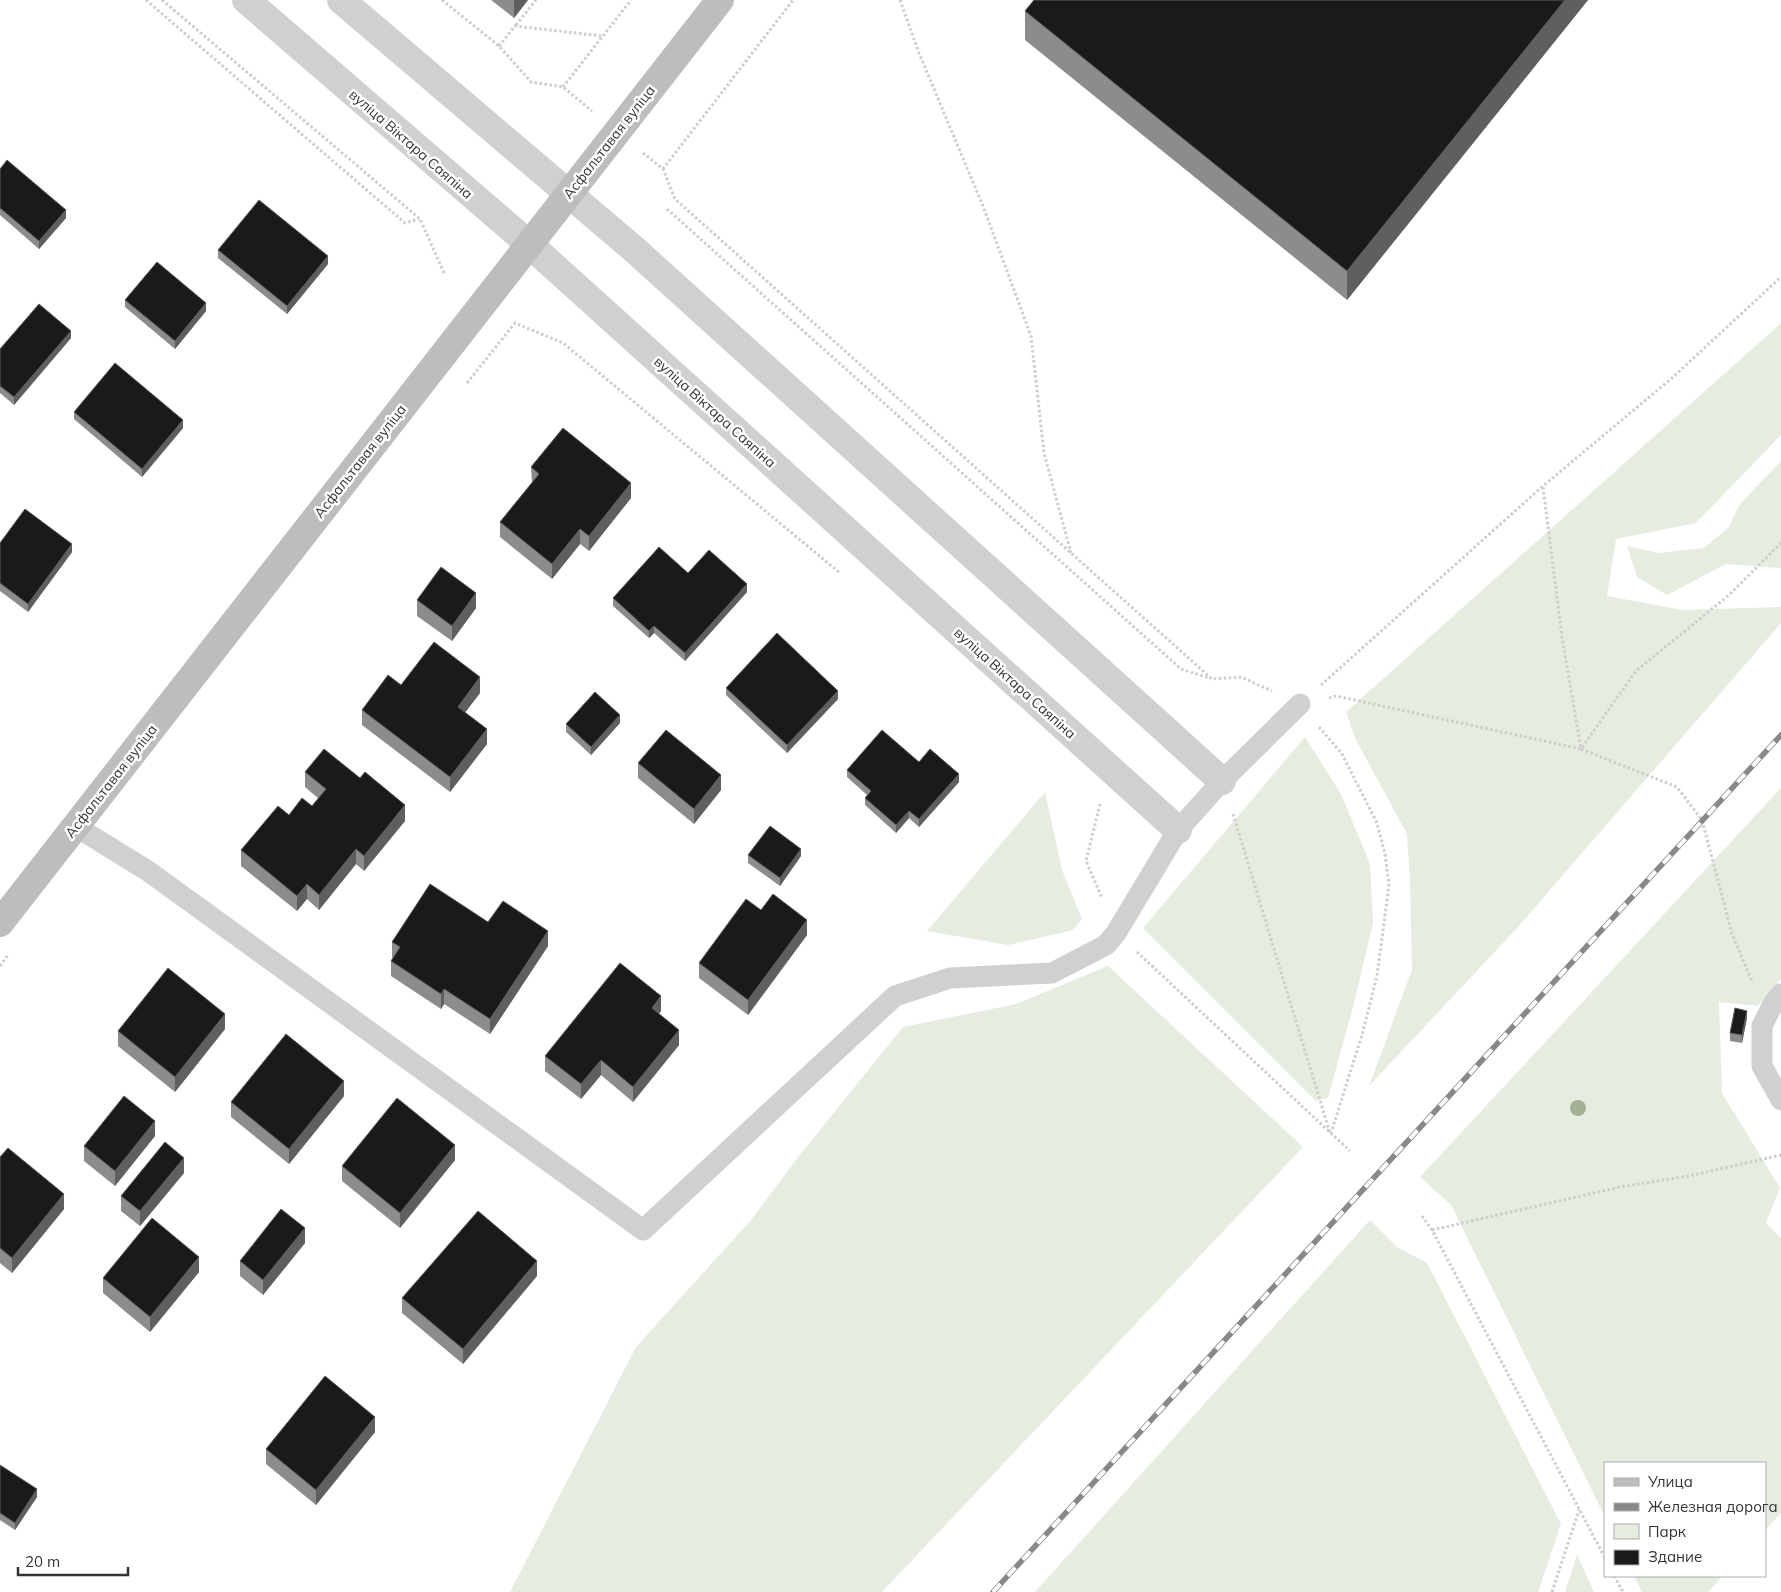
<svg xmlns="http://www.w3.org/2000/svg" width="1781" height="1592" viewBox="0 0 1781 1592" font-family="Mulish,sans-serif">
  <rect width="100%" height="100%" fill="#fff"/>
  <!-- green -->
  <path fill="#e6ecdf" d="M1781,323V435L1696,523L1616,539L1607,596L1683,610L1781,607V623L1518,927L1369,1086L1412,970L1410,879L1407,834L1356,740L1346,712Z
    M1781,461V568L1726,564L1667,595L1637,577L1627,546L1659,553L1704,548L1729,527L1739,505Z
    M1305,737L1341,794L1370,864L1373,923L1354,1003L1328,1098L1316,1101L1143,928Z
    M1781,788V979L1758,1006L1719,1002L1722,1093L1780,1188L1766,1223L1781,1238V1513L1765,1531V1463H1605V1517L1451,1205L1420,1177Z
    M1045,792L1062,870L1082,919L1073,930L1008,945L927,931Z
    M1108,966L1303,1147L882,1592H510L636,1347L752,1219L799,1156L903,1027L1016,1004Z
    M1370,1220L1397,1247L1427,1263L1561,1524L1538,1592H1035Z
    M1577,1555L1594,1592H1565Z
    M1634,1576H1723L1708,1592H1642Z"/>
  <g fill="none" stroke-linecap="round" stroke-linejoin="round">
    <!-- path -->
    <path stroke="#cdcdcd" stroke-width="3" stroke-dasharray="2.5 2.5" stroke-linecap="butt" d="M146,0L405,223L419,219
      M162,0L420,219L444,273
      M442,0L499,46L531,82L563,87L592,111
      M900,0L919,53L983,206L1031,336L1044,453L1071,553
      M516,25L536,0
      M499,46L515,26L602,36
      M563,87L631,0
      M643,153L663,169L675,199L1212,679L1241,677L1272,691
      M663,169L793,0
      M667,209L1181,669L1209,678
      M467,383L515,323L563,343L840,573
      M1543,487L1562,637L1581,749L1677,787L1702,820L1732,934L1752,981
      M1321,685L1543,486L1672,378L1781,277
      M1329,698L1336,696L1581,749L1636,671L1729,595L1781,543
      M1319,727L1342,754L1377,823L1385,854L1389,885L1377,976L1362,1035L1331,1133
      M1100,804L1086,861L1102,898
      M1233,814L1330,1133
      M1137,952L1350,1151
      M0,966L8,955
      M1422,1216L1432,1230L1605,1558
      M1432,1230L1620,1187L1689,1176L1781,1155
      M1614,1576L1623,1592
      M1552,1592L1579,1510"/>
    <!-- lane -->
    <path stroke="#d0d0d0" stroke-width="21" d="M75,826L148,871L643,1230L895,996L950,978L1052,973L1106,945L1116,933L1178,830L1222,781L1300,704
      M1781,994L1773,1004L1762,1026V1066L1781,1100"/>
    <!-- street -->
    <path stroke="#d0d0d0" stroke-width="28" d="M246,0L529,244L1178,830
      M341,0L636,251L1222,781"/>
    <!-- secondary -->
    <path stroke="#bdbdbd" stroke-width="28" d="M0,923L720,0"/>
    <defs>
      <path id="rail" d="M993,1592L1781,735"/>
    </defs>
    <!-- rail casing -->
    <use href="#rail" stroke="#888" stroke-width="5.5"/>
    <!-- rail -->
    <use href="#rail" stroke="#fff" stroke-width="4" stroke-dasharray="11" stroke-linecap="butt"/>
  </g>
  <!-- trees -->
  <circle fill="#a2b095" cx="1578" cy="1108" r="8"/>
  <!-- wall -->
  <path fill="#8c8c8c" d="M491,0H528L514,18Z
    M1034,0H1588L1347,300L1025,40V11Z
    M0,169L66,218L39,249L0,215Z
    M218,250L328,264L287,314L218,258Z
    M125,300L206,311L175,349L125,307Z
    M71,338L14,405L0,393V349Z
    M74,412L183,428L142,477L74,419Z
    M531,467L631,498L589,551L580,544L552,579L500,537V522L532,483Z
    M0,543L72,552L28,612L0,591Z
    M688,573L747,592L685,661L654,633L649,638L613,606V598Z
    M417,600L476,608L452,641L417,616Z
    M401,685L480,693L465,712L487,744L450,792L362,725V710Z
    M726,688L838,699L787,753L726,695Z
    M620,723L591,755L566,732V724Z
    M919,762L959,782L919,827L909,818L896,833L865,805V798L867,795L847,777V770Z
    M638,763L721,790L694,824L638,778Z
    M305,772L405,821L364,871L356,864L319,910L307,899L297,911L241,866V850L289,815L312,806L318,798L305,787Z
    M748,855L801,856L780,886L748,863Z
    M761,910L807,935L748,1015L699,978V963Z
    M488,922L548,946L490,1034L444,1004L441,1009L391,976V961L393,958L392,957V942Z
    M661,1011L659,1014L679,1045L633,1102L601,1075L581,1099L545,1071V1056Z
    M1747,1018L1742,1043L1730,1041V1033Z
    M225,1029L175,1092L118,1046V1031Z
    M344,1096L289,1164L231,1117V1102Z
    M155,1136L115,1186L84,1161V1146Z
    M0,1157L64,1209L12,1273L0,1263Z
    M455,1160L400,1228L342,1181V1166Z
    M184,1173L140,1226L121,1211V1196Z
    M305,1243L263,1295L240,1276V1261Z
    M199,1272L150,1332L103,1293V1278Z
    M537,1276L463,1364L402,1313V1298Z
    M375,1432L316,1505L266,1464V1449Z
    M0,1465L37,1497L15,1530L0,1520Z"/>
  <!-- shaded-wall -->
  <path fill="#5f5f5f" d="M514,0H528L514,18Z
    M1565,0H1588L1347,300V271Z
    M66,210V218L39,249V241Z
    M328,256V264L287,314V306Z
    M206,303V311L175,349V341Z
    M71,331V338L14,405V397Z
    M183,420V428L142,477V469Z
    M631,483V498L589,551V536Z
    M580,529V544L552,579V564Z
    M72,544V552L28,612V604Z
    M747,584V592L685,661V653Z
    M476,593V608L452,641V626Z
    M654,626V633L649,638V631Z
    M480,677V693L458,722V707Z
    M838,691V699L787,753V745Z
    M620,715V723L591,755V747Z
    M487,729V744L450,792V777Z
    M959,774V782L919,827V819Z
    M721,775V790L694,824V809Z
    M405,805V821L364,871V856Z
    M909,811V818L896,833V825Z
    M356,849V864L319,910V895Z
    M801,849V856L780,886V878Z
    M307,884V899L297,911V896Z
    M807,920V935L748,1015V1000Z
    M548,931V946L490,1034V1019Z
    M444,989V1004L441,1009V994Z
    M661,996V1011L652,1023V1008Z
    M1747,1011V1018L1742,1043V1035Z
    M225,1014V1029L175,1092V1077Z
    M679,1030V1045L633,1102V1087Z
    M601,1060V1075L581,1099V1084Z
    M344,1081V1096L289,1164V1149Z
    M155,1121V1136L115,1186V1171Z
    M455,1145V1160L400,1228V1213Z
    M184,1158V1173L140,1226V1211Z
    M64,1194V1209L12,1273V1258Z
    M305,1228V1243L263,1295V1280Z
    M199,1257V1272L150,1332V1317Z
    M537,1261V1276L463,1364V1349Z
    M375,1417V1432L316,1505V1490Z
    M37,1489V1497L15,1530V1523Z"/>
  <!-- building -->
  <path fill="#1a1a1a" stroke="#5f5f5f" d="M1034,0H1565L1347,271L1025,11Z
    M7,160L66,210L39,241L0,208V169Z
    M259,200L328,256L287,306L218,250Z
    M157,262L206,303L175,341L125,300Z
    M39,304L71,331L14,397L0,386V349Z
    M115,363L183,420L142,469L74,412Z
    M563,428L631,483L589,536L580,529L552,564L500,522L539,474L531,467Z
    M25,509L72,544L28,604L0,583V543Z
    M659,547L688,573L709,550L747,584L685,653L654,626L649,631L613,598Z
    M441,567L476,593L452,626L417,600Z
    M777,633L838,691L787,745L726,688Z
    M434,642L480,677L458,707L487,729L450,777L362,710L388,675L401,685Z
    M595,692L620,715L591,747L566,724Z
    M666,730L721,775L694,809L638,763Z
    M882,730L919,762L930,749L959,774L919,819L909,811L896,825L865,798L871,791L847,770Z
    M324,749L360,778L365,772L405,805L364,856L356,849L319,895L307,884L297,896L241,850L278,806L289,815L302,798L312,806L326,789L305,772Z
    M770,826L801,849L780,878L748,855Z
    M430,884L488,922L503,901L548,931L490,1019L444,989L441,994L391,961L400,947L392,942Z
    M773,894L807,920L748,1000L699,963L746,899L761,910Z
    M620,963L661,996L652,1008L679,1030L633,1087L601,1060L581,1084L545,1056Z
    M168,968L225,1014L175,1077L118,1031Z
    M1735,1008L1747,1011L1742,1035L1730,1033Z
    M286,1034L344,1081L289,1149L231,1102Z
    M124,1096L155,1121L115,1171L84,1146Z
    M397,1098L455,1145L400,1213L342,1166Z
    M165,1142L184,1158L140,1211L121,1196Z
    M8,1148L64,1194L12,1258L0,1248V1157Z
    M281,1209L305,1228L263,1280L240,1261Z
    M478,1211L537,1261L463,1349L402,1298Z
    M152,1218L199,1257L150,1317L103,1278Z
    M325,1376L375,1417L316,1490L266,1449Z
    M0,1465L37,1489L15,1523L0,1513Z"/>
  <g text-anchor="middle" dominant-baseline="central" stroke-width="5" stroke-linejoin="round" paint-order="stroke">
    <!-- street labels -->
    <g font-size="14" fill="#333" stroke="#fff">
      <text transform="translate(609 142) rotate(-52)">Асфальтавая вуліца</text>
      <text transform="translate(411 144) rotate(41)">вуліца Віктара Саяпіна</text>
      <text transform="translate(715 412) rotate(42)">вуліца Віктара Саяпіна</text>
      <text transform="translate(360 461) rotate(-52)">Асфальтавая вуліца</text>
      <text transform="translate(1015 683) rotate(42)">вуліца Віктара Саяпіна</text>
      <text transform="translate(111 781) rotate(-52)">Асфальтавая вуліца</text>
    </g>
  </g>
  <!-- legend -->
  <rect x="1604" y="1462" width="162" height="115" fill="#ffffff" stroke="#adadad"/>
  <rect x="1614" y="1478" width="25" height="8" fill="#bdbdbd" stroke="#adadad"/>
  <text x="1648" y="1487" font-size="15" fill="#333333">Улица</text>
  <rect x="1614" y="1503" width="25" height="8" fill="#888888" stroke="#adadad"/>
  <text x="1648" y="1512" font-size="15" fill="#333333">Железная дорога</text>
  <rect x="1614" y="1524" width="25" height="15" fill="#e6ecdf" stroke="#adadad"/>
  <text x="1648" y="1537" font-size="15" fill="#333333">Парк</text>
  <rect x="1614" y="1550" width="25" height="15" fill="#1a1a1a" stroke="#adadad"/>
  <text x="1648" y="1562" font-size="15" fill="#333333">Здание</text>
  <!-- scale -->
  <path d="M18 1567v8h110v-8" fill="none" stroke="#333333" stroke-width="2.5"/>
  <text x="25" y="1567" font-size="15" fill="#333333" stroke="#ffffff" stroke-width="4" paint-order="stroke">20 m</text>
</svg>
